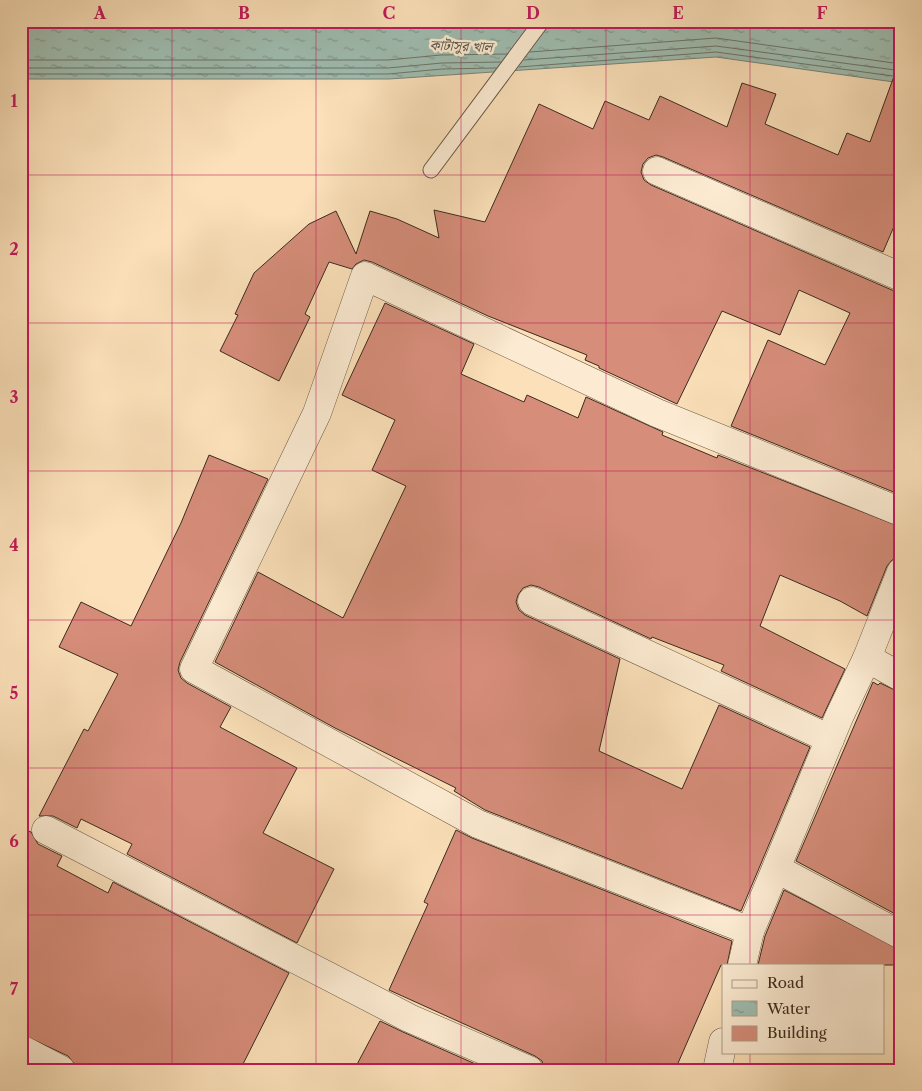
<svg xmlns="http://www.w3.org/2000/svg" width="922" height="1091" font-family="'Libre Caslon Text','Noto Serif Bengali',serif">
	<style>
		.water { fill: url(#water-ripples); stroke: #778377 }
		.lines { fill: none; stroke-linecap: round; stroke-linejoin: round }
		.shore { stroke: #6c7468; stroke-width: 1 }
		.building { fill: #d68d7a; stroke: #3a2b1f }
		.lane-casing { stroke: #6a5846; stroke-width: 17 }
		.street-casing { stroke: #6a5846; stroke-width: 29 }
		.lane { stroke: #fcebd2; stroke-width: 15 }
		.street { stroke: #fcebd2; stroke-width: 28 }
		.grid { fill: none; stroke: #c2185b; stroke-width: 1; stroke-opacity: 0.55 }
		.labels { text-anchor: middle; stroke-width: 5; stroke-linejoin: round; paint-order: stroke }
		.water-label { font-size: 14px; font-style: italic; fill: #535044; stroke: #fcebd2 }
		.neatline { fill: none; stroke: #c2185b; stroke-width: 2 }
		.grid-label { font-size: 16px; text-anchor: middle; font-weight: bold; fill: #c2185b }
	</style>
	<defs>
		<pattern id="water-ripples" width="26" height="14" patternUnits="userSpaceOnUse" patternTransform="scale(1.25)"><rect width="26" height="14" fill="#9fbdb1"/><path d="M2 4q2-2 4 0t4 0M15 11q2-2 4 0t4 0" fill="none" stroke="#839a8f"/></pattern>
	</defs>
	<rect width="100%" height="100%" fill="#fbe0b9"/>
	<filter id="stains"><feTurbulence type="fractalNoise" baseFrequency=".004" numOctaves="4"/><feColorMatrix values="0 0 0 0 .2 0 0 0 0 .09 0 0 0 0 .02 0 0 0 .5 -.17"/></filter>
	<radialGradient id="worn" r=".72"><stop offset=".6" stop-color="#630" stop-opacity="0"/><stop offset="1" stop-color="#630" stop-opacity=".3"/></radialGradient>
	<path class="water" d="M21,21H901V83L716,57L389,79H21Z"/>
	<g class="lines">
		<g class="shore">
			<path d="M530,52L716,38L901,64"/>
			<path d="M21,60H388L441,55L507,54"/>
			<path d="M524,60L716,46L895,70"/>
			<path d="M519,67L716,52L893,76"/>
			<path d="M21,68H388L442,63L501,62"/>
			<path d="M21,74H388L442,69L496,68"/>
		</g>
	</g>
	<g class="building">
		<path d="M897,68L901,69V210L883,252L663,157L656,155L648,158L643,164L641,172L644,180L651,185L901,294V495L731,426L768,340L825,365L850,313L799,290L780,335L722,311L677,404L599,368V366L585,360L587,355L488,316L372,262L364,260L356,264L352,269L329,262L305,314L310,317L279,381L220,351L238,315L235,314L254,273L309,224L336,211L356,254L370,211L397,219L439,238L434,210L485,222L539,104L593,129L605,101L649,120L660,96L727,127L742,83L776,94L765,124L838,155L847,133L870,142Z"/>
		<path d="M385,303L474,344L461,374L524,402L527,395L578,418L586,397L663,432L662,435L717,458L718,455L901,527V557L892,560L887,566L867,616L840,601L780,575L760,626L845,669L822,718L721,671L724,665L652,637L651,639L539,587L531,585L523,588L518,595L516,602L519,610L525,615L620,659L599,751L682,789L719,705L810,747L741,911L485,810L454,791L456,788L335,728L215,662L258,572L343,618L406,486L372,470L395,420L342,395Z"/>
		<path d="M209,455L268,479L180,662L178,670L181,678L187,683L231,707L220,727L297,768L263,833L334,869L297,943L127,854L132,844L81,819L77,828L53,816H39L84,729L88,731L118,674L59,647L81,602L131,626L181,523Z"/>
		<path d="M873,682L878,685L880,683L901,693V917L796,861Z"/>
		<path d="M21,828L31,832L38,844L62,856L57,866L108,893L113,882L289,973L240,1070H87L75,1065L68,1056L21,1034Z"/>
		<path d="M456,830L472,838L732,941L727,965H721L675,1070H544L542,1061L535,1056L389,990L428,904L424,902Z"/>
		<path d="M784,890L901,950V965H758L765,936Z"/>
		<path d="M380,1021L403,1032L489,1070H354Z"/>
	</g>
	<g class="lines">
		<defs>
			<path id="lane" d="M431,170L542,21"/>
			<g id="street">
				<path d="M657,171L901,277"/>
				<path d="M532,601L830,739"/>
				<path d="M867,658L901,677"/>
				<path d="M46,830L409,1018L529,1070"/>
				<path d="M777,869L901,935"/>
				<path d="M750,931L478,824L194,669L317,413L365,276L657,413L901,512"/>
				<path d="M742,965L750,931L839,717L867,658L901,572"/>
				<path d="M21,1049L61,1070"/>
				<path d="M717,1070L723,1042"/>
			</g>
		</defs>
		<use href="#lane" class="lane-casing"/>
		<use href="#street" class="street-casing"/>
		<use href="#lane" class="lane"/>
		<use href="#street" class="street"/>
	</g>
	<path class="grid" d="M172,21V1070M316,21V1070M461,21V1070M606,21V1070M750,21V965M21,175H901M21,323H901M21,471H901M21,620H901M21,768H901M21,915H901M750,1052V1070"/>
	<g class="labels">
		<g class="water-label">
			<text transform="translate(461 46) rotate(2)" y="5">কাটাসুর খাল</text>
		</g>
	</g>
	<rect width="922" height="1091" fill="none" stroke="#fbe0b9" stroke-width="55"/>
	<rect x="722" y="964" width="162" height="90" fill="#fcebd2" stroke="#ae9e8a"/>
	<rect x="732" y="980" width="25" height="8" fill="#fcebd2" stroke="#ae9e8a"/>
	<text x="767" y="988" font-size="15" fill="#3a2b1f">Road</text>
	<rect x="732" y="1001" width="25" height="15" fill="url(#water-ripples)" stroke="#ae9e8a"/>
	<text x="767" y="1014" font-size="15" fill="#3a2b1f">Water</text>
	<rect x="732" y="1026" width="25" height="15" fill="#d68d7a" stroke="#ae9e8a"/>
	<text x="767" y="1038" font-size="15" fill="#3a2b1f">Building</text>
	<rect x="28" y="28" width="866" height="1036" class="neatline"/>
	<g class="grid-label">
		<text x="100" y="19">A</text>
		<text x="244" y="19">B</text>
		<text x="389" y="19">C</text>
		<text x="533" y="19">D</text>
		<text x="678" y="19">E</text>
		<text x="822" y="19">F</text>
		<text x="14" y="107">1</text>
		<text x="14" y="255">2</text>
		<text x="14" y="403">3</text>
		<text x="14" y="551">4</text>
		<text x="14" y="699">5</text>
		<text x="14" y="847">6</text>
		<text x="14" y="995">7</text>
	</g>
	<rect width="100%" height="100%" filter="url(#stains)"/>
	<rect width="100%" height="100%" fill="url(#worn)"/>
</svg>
